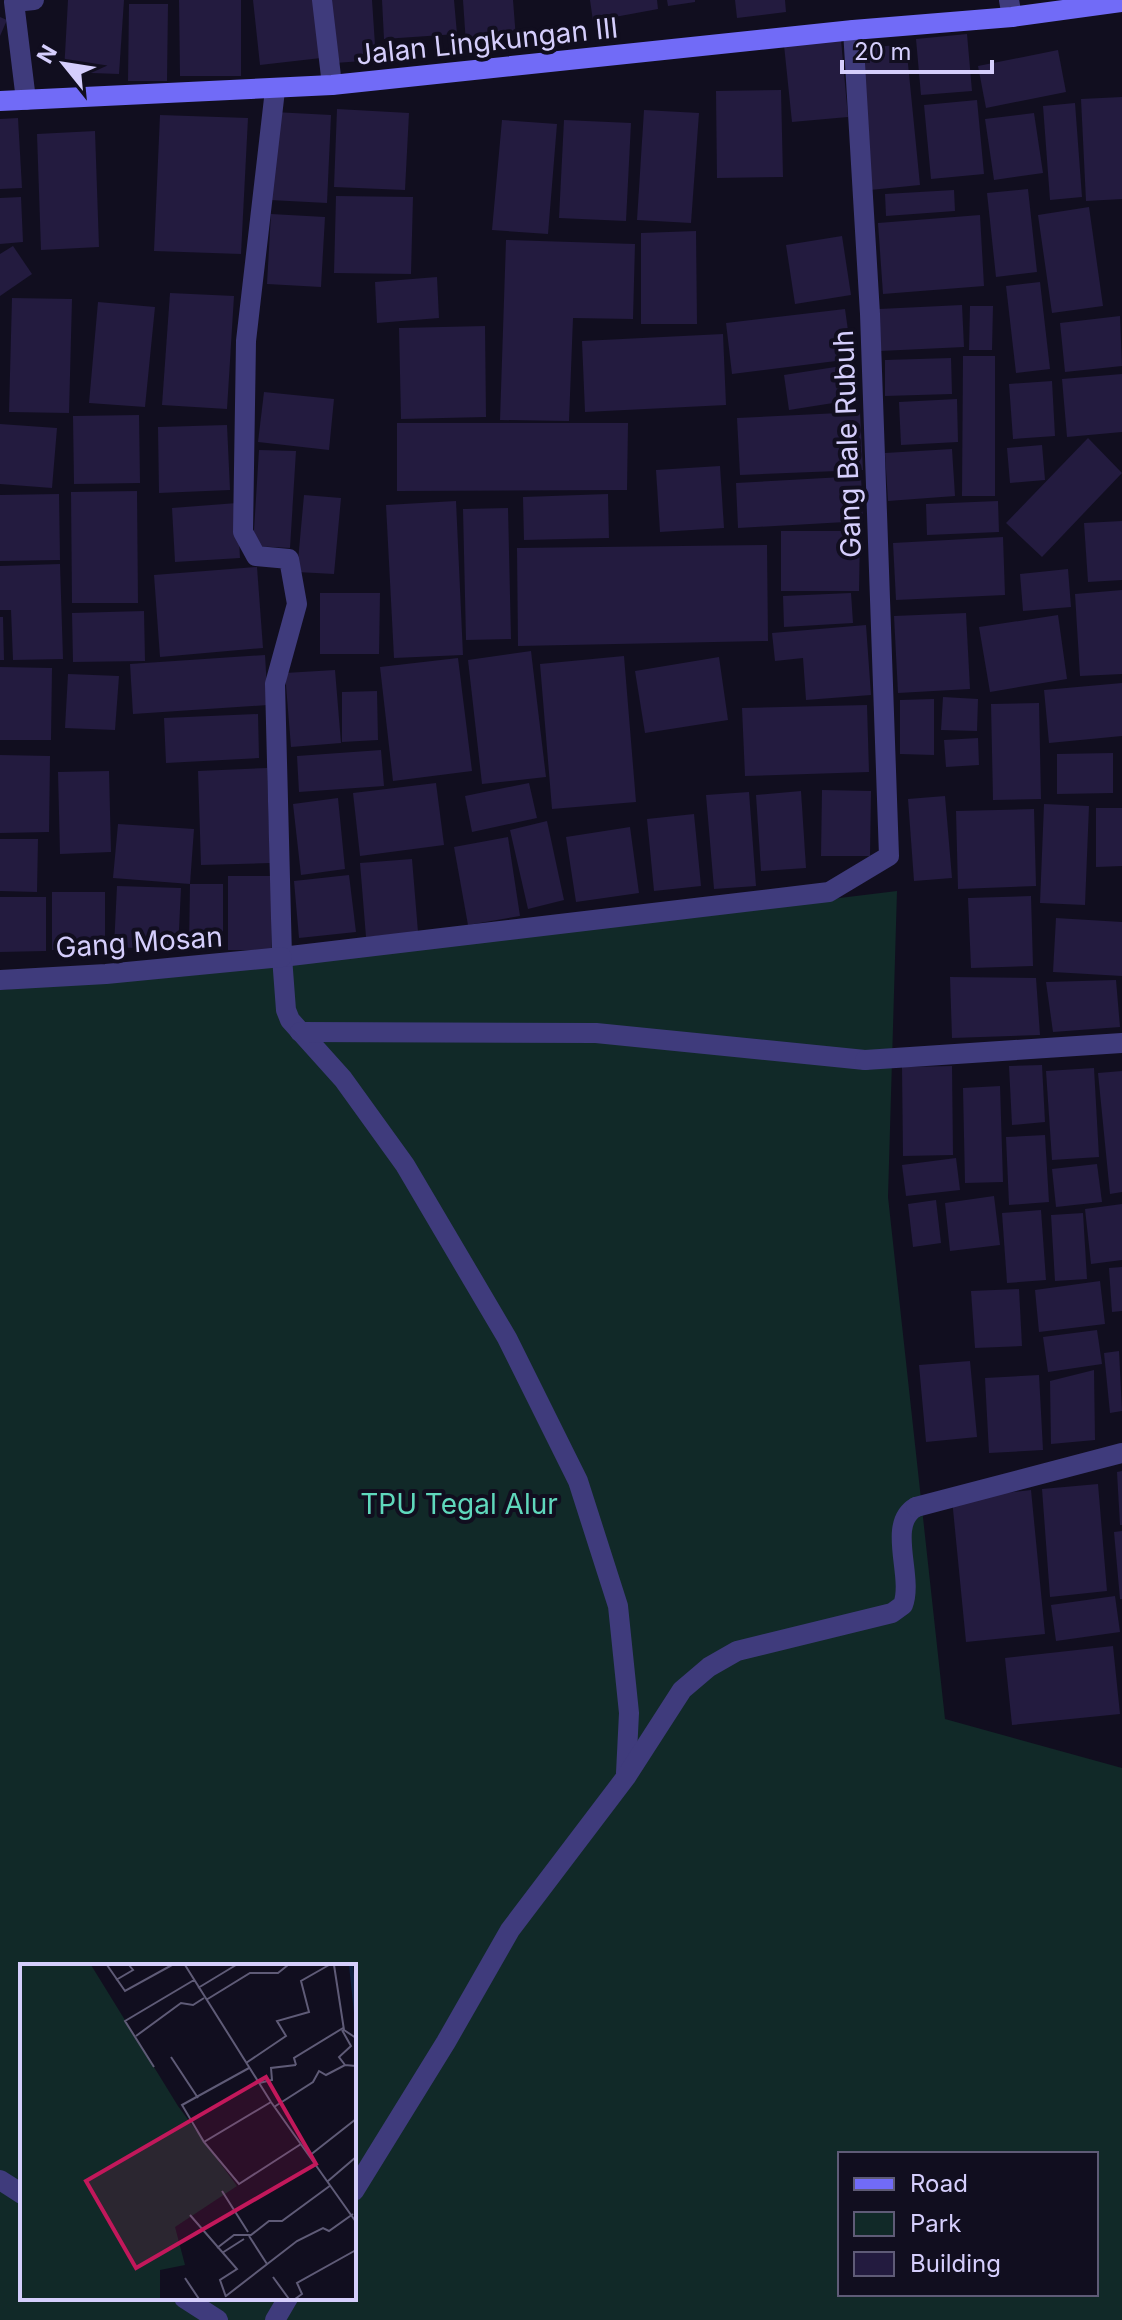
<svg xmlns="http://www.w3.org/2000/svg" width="1122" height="2320" font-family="Inter,sans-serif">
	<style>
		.green { fill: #112928; fill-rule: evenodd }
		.building { fill: #231b3f }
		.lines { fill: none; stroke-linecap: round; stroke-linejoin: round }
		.lane { stroke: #3f3b7c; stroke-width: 20 }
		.street { stroke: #3f3b7c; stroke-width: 20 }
		.secondary { stroke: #716bf7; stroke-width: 20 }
		.labels { text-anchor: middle; stroke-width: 8; stroke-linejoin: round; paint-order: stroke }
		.street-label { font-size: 28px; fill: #d5cefc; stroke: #110e1f }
		.park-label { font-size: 28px; fill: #5fd8bc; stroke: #110e1f }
		.inset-river { fill: none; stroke: #0f2142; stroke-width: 4 }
		.inset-road { fill: none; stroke: #5f5b77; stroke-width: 2 }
		.view { fill: #c2185b; fill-opacity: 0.15; stroke: #c2185b; stroke-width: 4 }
		.inset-edge { fill: none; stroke: #d5cefc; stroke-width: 4 }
	</style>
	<rect width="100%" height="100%" fill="#110e1f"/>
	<path class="green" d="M897,891L888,1197L945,1719L1122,1768V2320H0V990L313,962ZM22,1966H354V2298H22ZM840,2154H1096V2294H840Z"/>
	<g class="building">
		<path d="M68,0H124L119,74L64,72Z"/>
		<path d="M179,0H241V76H180Z"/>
		<path d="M253,0H315L321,58L260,65Z"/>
		<path d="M330,0H372L376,60L335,63Z"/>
		<path d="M382,0H454L457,34L384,39Z"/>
		<path d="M463,0H513L516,39L466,44Z"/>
		<path d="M590,0H657L658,9L593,21Z"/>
		<path d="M667,0H695V2L668,6Z"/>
		<path d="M735,0H785L786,12L737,18Z"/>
		<path d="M129,4H168L167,81H128Z"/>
		<path d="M0,17L7,20L0,36Z"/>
		<path d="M967,34L972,91L921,95L916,39Z"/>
		<path d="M841,40L848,117L792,122L784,45Z"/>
		<path d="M906,44L920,185L870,190L857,49Z"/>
		<path d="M1058,50L1066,92L986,108L978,66Z"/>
		<path d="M781,90L783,177L717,178L716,91Z"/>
		<path d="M1122,97V199L1086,201L1081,99Z"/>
		<path d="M977,100L984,174L931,179L924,105Z"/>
		<path d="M1075,103L1082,197L1050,200L1043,106Z"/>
		<path d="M337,109L409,113L405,190L334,187Z"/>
		<path d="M644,110L699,113L691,223L637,220Z"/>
		<path d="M274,112L331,115L327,203L270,200Z"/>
		<path d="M1034,113L1043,173L994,180L985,119Z"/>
		<path d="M160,115L248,118L241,254L154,251Z"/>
		<path d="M18,118L22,188L0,189V119Z"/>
		<path d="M502,120L557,124L548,234L492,230Z"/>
		<path d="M564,120L631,123L626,221L559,218Z"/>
		<path d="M95,131L99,247L41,250L37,134Z"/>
		<path d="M1028,189L1037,272L996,277L987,193Z"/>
		<path d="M954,190L955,211L886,216L885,194Z"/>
		<path d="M336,196L413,197L411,274L334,273Z"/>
		<path d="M21,197L23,242L0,244V198Z"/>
		<path d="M1089,207L1103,306L1052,313L1038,215Z"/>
		<path d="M271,214L325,217L321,287L267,284Z"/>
		<path d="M980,215L984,286L883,294L878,223Z"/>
		<path d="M696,231L697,324H641V233Z"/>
		<path d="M842,236L851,295L795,304L786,245Z"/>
		<path d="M506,240L635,244L633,319L573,318L569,421L500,420Z"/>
		<path d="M13,246L32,274L0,296V254Z"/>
		<path d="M437,277L439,318L377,323L375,282Z"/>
		<path d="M1040,282L1050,369L1016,373L1006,286Z"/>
		<path d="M170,293L234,296L227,409L162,405Z"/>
		<path d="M12,298L72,299L69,413L9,412Z"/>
		<path d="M98,302L155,307L145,407L89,403Z"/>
		<path d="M962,305L964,347L880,351L879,309Z"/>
		<path d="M970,306H993L992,350H969Z"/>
		<path d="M845,309L852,359L732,374L726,323Z"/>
		<path d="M1120,316L1122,366L1065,372L1060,323Z"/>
		<path d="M485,326L486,417L401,419L399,328Z"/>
		<path d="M723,334L726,405L585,412L582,341Z"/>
		<path d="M963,356H995V496H962Z"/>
		<path d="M951,358L952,394L885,396V360Z"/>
		<path d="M848,365L852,400L789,410L784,375Z"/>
		<path d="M1122,374V432L1067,437L1062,379Z"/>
		<path d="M1052,381L1055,436L1013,439L1009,384Z"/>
		<path d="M264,392L334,399L329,450L258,442Z"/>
		<path d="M957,399L958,442L901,445L899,402Z"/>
		<path d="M860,412L863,470L740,475L737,418Z"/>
		<path d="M139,415L140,483L74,484L73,416Z"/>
		<path d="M397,423H628L627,490L397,491Z"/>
		<path d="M0,424L57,428L52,488L0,484Z"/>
		<path d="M227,425L230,490L159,493L158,427Z"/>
		<path d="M1088,438L1122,473L1042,557L1006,523Z"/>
		<path d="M1042,445L1045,480L1010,483L1007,448Z"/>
		<path d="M952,449L955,496L888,501L885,453Z"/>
		<path d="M259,450L296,451L290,548L253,546Z"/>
		<path d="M720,466L724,528L660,532L656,470Z"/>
		<path d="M861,476L863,521L738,528L736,483Z"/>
		<path d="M137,491L138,603H72L71,492Z"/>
		<path d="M59,494L60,560L0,561V495Z"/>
		<path d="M608,494L609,538L524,540L523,497Z"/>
		<path d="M304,495L341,498L334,574L297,572Z"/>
		<path d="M456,501L463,655L394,658L386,505Z"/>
		<path d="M998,501L999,532L927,535L926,504Z"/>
		<path d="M237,503L240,558L175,562L172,508Z"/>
		<path d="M508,508L511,639L466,640L463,509Z"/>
		<path d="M1122,521V580L1088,582L1084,523Z"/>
		<path d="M781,531H860L859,591H781Z"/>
		<path d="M1003,537L1005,595L896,600L893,543Z"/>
		<path d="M767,545L768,641L518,646L517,548Z"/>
		<path d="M60,564L63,659L13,660L11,610H0V566Z"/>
		<path d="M257,567L263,648L160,657L154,575Z"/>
		<path d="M1068,569L1071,607L1023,611L1020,574Z"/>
		<path d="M1122,590V674L1080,676L1075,594Z"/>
		<path d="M320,593H380L379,654H320Z"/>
		<path d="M851,593L853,623L784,627L783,596Z"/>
		<path d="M144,611L145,661L73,662L72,613Z"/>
		<path d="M966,613L970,689L898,693L894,616Z"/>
		<path d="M1058,615L1067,679L990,692L979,627Z"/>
		<path d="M0,617H3L4,660H0Z"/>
		<path d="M866,625L871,695L806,700L803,658L775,661L772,633Z"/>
		<path d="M531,651L546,777L482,784L468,660Z"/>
		<path d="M265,655L268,705L133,714L130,664Z"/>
		<path d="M624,656L636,802L552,809L540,664Z"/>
		<path d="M719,657L728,720L645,733L635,671Z"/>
		<path d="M458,658L472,771L393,781L380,667Z"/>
		<path d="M0,667L52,668L51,740H0Z"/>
		<path d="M335,670L341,743L291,747L285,673Z"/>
		<path d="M68,674L119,676L115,730L65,728Z"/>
		<path d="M1122,683V736L1049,743L1044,690Z"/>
		<path d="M377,691L378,740L342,742V692Z"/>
		<path d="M943,697L978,699L977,731L941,730Z"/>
		<path d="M934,699V755L900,754V700Z"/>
		<path d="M1039,703L1041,799L993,800L991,704Z"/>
		<path d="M867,705L869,772L745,776L742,708Z"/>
		<path d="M258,714L259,758L166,763L164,718Z"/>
		<path d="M978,738L979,765L946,767L944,740Z"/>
		<path d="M381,750L384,786L299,792L297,756Z"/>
		<path d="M1113,753V793L1057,794V754Z"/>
		<path d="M0,755L50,756L49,832L0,833Z"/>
		<path d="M267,768L270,863L201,865L198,771Z"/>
		<path d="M109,771L111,852L60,854L58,772Z"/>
		<path d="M436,783L444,845L360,856L353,793Z"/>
		<path d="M529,783L537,818L472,832L465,796Z"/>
		<path d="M822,790L871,791L870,856H821Z"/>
		<path d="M801,791L806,868L761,871L756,795Z"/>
		<path d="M749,792L756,886L714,889L706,795Z"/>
		<path d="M945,796L952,878L914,881L908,799Z"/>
		<path d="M338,798L345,869L301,875L293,804Z"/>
		<path d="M1044,804L1089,806L1085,905L1040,903Z"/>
		<path d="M1096,808H1122V866L1096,867Z"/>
		<path d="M1034,809L1036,886L958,889L956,811Z"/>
		<path d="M694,814L701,886L654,891L647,819Z"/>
		<path d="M547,821L564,900L528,909L510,830Z"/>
		<path d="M118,824L194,829L190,884L113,878Z"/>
		<path d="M630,827L639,893L576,902L566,837Z"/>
		<path d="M508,837L520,916L468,925L454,847Z"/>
		<path d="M0,839H38L37,892L0,891Z"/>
		<path d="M412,859L418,932L366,937L360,863Z"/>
		<path d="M349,875L356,932L299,938L294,881Z"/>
		<rect x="228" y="876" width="43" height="74"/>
		<path d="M190,884H223V944L189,945Z"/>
		<path d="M117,886L181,888L178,950L114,947Z"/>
		<rect x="52" y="892" width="53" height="58"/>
		<path d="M1031,896L1033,966L971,968L968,898Z"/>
		<path d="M0,897H46V951L0,952Z"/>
		<path d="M1056,918L1122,922V976L1053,972Z"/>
		<path d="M950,977L1036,978L1040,1035L952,1038Z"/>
		<path d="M1116,980L1120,1027L1053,1032L1046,982Z"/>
		<path d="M1042,1065L1045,1122L1012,1125L1009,1066Z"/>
		<path d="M952,1066L953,1155L903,1156L902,1067Z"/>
		<path d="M1094,1068L1099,1157L1052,1160L1046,1071Z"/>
		<path d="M1122,1071V1192L1110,1194L1098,1073Z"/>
		<path d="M1000,1086L1003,1182L965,1183L963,1088Z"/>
		<path d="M1045,1135L1049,1202L1009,1205L1006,1137Z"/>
		<path d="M956,1158L960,1190L906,1196L902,1165Z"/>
		<path d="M1097,1164L1102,1202L1056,1207L1052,1169Z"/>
		<path d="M994,1196L1000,1245L950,1251L945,1203Z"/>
		<path d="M936,1200L941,1243L913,1247L908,1204Z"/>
		<path d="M1122,1204V1260L1091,1264L1085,1209Z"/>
		<path d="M1041,1210L1046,1280L1007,1283L1002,1213Z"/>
		<path d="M1083,1213L1087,1279L1055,1281L1051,1215Z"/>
		<path d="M1122,1267V1311L1112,1312L1109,1268Z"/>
		<path d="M1100,1281L1105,1324L1039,1332L1035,1290Z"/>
		<path d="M1019,1289L1022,1346L975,1348L971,1291Z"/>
		<path d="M1097,1330L1102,1364L1048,1372L1043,1337Z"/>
		<path d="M1119,1351L1122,1411L1110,1413L1104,1353Z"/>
		<path d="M970,1361L977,1437L926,1442L919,1365Z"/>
		<path d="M1094,1370L1095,1440L1051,1444L1050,1381Z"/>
		<path d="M1039,1375L1043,1450L989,1453L985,1378Z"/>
		<path d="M1122,1471V1525H1120L1117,1472Z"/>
		<path d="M1098,1484L1107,1591L1050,1597L1042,1489Z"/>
		<path d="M1031,1490L1045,1634L966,1642L952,1499Z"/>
		<path d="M1122,1531V1599H1120L1114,1532Z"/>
		<path d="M1115,1596L1120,1632L1056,1641L1051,1605Z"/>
		<path d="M1113,1646L1120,1714L1012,1725L1005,1658Z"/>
	</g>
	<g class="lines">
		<g class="lane">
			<path d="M282,957L286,1010L290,1020L343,1079L405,1165L507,1338L578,1481L618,1606L629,1713L626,1773"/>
			<path d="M300,1032L596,1033L865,1060"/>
			<path d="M0,2180L22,2194"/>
			<path d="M354,2191L446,2042L510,1930L626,1777L682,1690L709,1667L737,1651L892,1613L903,1605C914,1576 886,1524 916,1507"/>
			<path d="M184,2298L218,2320"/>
			<path d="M275,2320L288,2298"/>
		</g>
		<g class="street">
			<path d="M322,0L332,85"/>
			<path d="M1009,0L1012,17"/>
			<path d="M275,90L246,341L243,532L256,556L289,559L297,604L275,684L282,957L829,892L889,856L870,314L853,30"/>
			<path d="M26,100L14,2L34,0"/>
			<path d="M0,980L106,974L282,957"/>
			<path d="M865,1060L1122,1043"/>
			<path d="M916,1507L1122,1453"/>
		</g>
		<path class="secondary" d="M0,101L332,85L853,30L1012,17L1122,2"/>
	</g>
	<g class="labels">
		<g class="street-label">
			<text transform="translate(487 41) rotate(-6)" y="10">Jalan Lingkungan III</text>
			<text transform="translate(847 444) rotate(-92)" y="10">Gang Bale Rubuh</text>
			<text transform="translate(139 942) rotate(-4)" y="10">Gang Mosan</text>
		</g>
		<g class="park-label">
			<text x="459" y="1514">TPU Tegal Alur</text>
		</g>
	</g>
	<g transform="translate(20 1964)">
		<rect width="336" height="336" fill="#110e1f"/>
		<path d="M0,1H71L158,142L217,222L155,263L165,301L140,306V335H0Z" fill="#112928"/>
		<path class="inset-river" d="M331,1L336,49"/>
		<path class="inset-road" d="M87,1L105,27L152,1M165,1L251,138L336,258M314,1L324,66L336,74M96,16L113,6L109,1M178,24L216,1M186,36L230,9H258L268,1M322,66L331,82L319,93L325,101M116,72L161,39L173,41L184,34M151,93L178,134M226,99L266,72L257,57L289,48L281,17L309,1M276,101L274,94L323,64M134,103L105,57L174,16M239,119L252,116L251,104L276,101M251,138L184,178L219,220L281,180M254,143L293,118L299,107L306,111L325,101L336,102M184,178L162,141L229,104M289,192L336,155M308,217L336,193M202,227L228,268M170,251L217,305L200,316L206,333M229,272L247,300M197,284L214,271H231L249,257H262L311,221M202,289L224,275M253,313L269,335M165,314L179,335M206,332L277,277L303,264L309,267L333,250M275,335L282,330L277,319L336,286"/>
		<path class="view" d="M246,113L296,200L116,304L66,217Z"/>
		<rect width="336" height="336" class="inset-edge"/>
	</g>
	<rect x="838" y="2152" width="260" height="144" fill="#110e1f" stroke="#5f5b77" stroke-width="2"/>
	<rect x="854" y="2178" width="40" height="12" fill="#716bf7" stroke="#5f5b77" stroke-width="2"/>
	<text x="910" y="2192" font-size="24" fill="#d5cefc">Road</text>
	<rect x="854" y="2212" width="40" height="24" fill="#112928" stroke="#5f5b77" stroke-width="2"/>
	<text x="910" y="2232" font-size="24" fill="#d5cefc">Park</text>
	<rect x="854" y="2252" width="40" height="24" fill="#231b3f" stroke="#5f5b77" stroke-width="2"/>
	<text x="910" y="2272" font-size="24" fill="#d5cefc">Building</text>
	<g transform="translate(64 64) rotate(300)" stroke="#110e1f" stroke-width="6" paint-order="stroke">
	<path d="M0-6L14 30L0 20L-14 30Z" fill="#d5cefc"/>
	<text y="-12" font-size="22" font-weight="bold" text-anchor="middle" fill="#d5cefc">N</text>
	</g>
	<path d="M842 60v12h150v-12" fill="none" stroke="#d5cefc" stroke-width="4"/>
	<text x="854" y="60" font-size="24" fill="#d5cefc" stroke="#110e1f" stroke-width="6" paint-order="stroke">20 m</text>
</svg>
